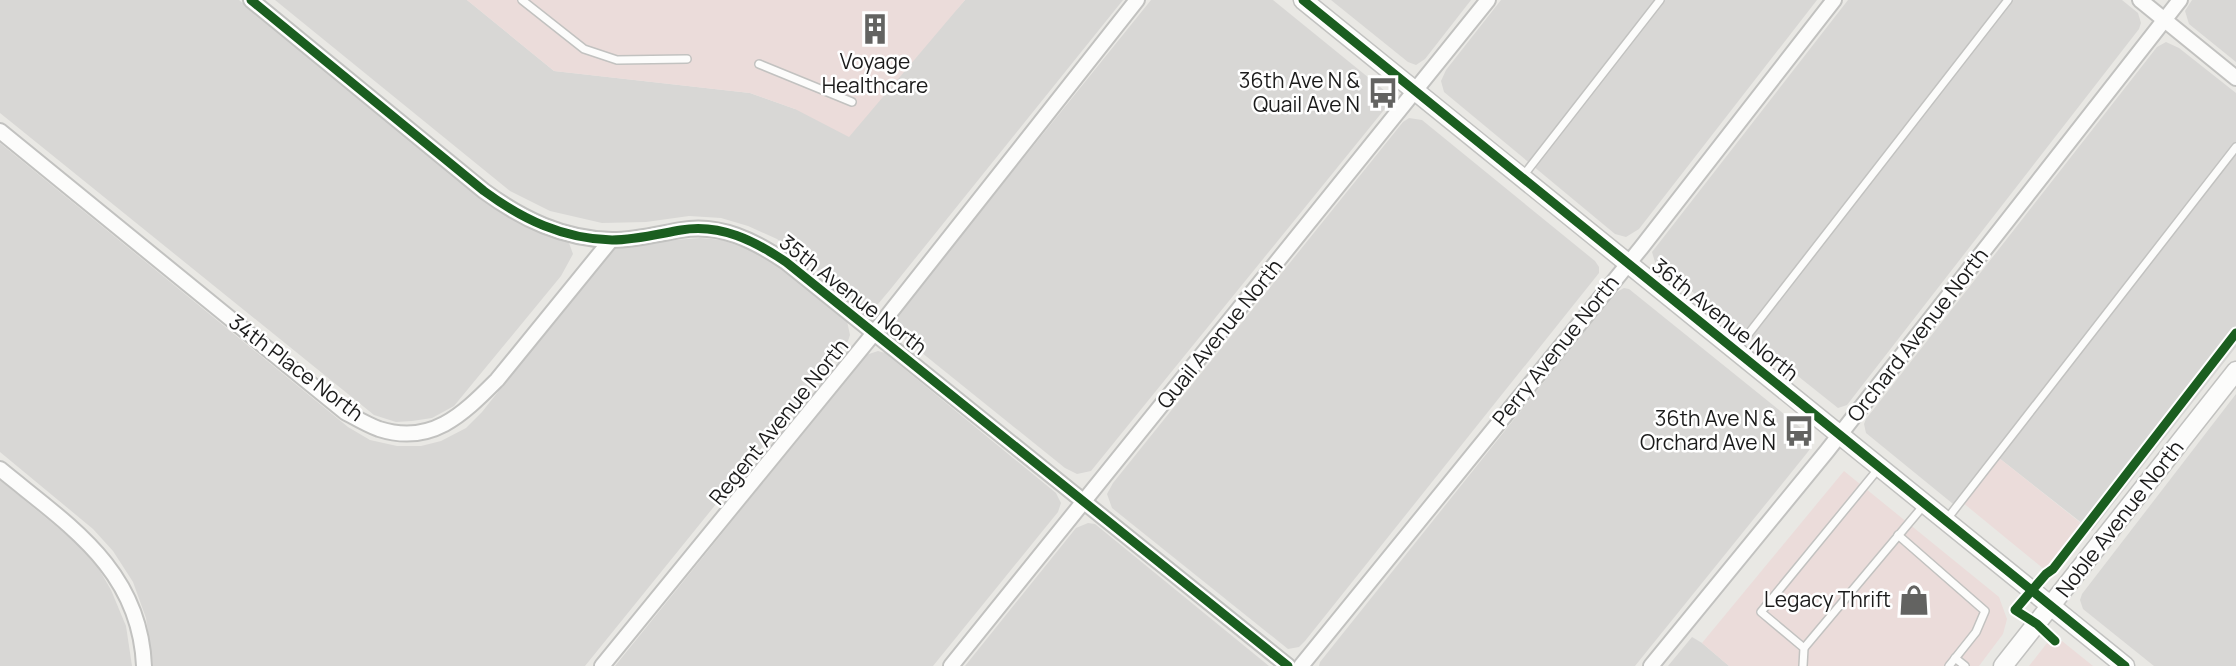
<svg xmlns="http://www.w3.org/2000/svg" width="2236" height="666" font-family="Manrope,sans-serif">
	<style>
		.residential { fill: #d8d7d5 }
		.commercial { fill: #ebdcda }
		.lines { fill: none; stroke-linecap: round; stroke-linejoin: round }
		.service-casing { stroke: #c2c2c0; stroke-width: 10 }
		.minor-casing { stroke: #c2c2c0; stroke-width: 18 }
		.tertiary-casing { stroke: #c2c2c0; stroke-width: 21 }
		.service { stroke: #fcfcfb; stroke-width: 7 }
		.minor { stroke: #fcfcfb; stroke-width: 14 }
		.tertiary { stroke: #fcfcfb; stroke-width: 18 }
		.cycleway-casing { stroke: #fff; stroke-width: 13 }
		.cycleway { stroke: #1b5e20; stroke-width: 9 }
		.labels { text-anchor: middle; stroke-width: 5; stroke-linejoin: round; paint-order: stroke }
		.poi-label { font-size: 21px; fill: #1b1b1b; stroke: #fff; text-anchor: end }
		.street-label { font-size: 21px; fill: #1b1b1b; stroke: #fff }
	</style>
	<rect width="100%" height="100%" fill="#e9e8e4"/>
	<g class="residential">
		<path d="M0,0H239L489,203L564,239L569,243L573,254L561,276L454,406L432,418L412,421L396,422L374,415L0,113Z"/>
		<path d="M275,0H467L554,71L750,93L795,109L958,8L965,0H1123L889,291L878,304L867,307L861,305L777,239L748,226L721,218L689,216L646,222L602,223L550,211L510,191Z"/>
		<path d="M1151,0H1273L1385,91L1389,99L1388,105L1091,471L1077,474L1065,468L901,336L896,327V321L898,314Z"/>
		<path d="M1331,0H1471L1425,59L1416,65L1408,62Z"/>
		<path d="M1501,0H1817L1639,229L1626,237L1615,234L1444,92L1441,81L1446,70Z"/>
		<path d="M1848,0H2122L2138,13L2141,23L2139,29L1847,405L1838,408L1655,262L1652,252Z"/>
		<path d="M2192,0H2236V62L2189,24L2185,11Z"/>
		<path d="M2166,42L2179,48L2236,93V347L2092,531L1999,458L1958,508L1866,433L1864,424L1866,419L2157,47Z"/>
		<path d="M1409,118L1422,120L1595,261L1599,267V273L1305,641L1299,647L1288,649L1112,508L1107,494L1113,483L1403,122Z"/>
		<path d="M0,143L348,427L370,440L397,446H421L441,441L466,428L482,412L615,245L700,238L722,240L753,251L775,264L847,321L850,335L848,341L585,666H153L146,618L133,582L113,551L93,529L0,452Z"/>
		<path d="M1624,288L1629,289L1810,435L1812,446L1807,453L1635,666H1319L1320,662L1615,293Z"/>
		<path d="M878,351L885,353L1056,493L1061,503L1058,512L933,666H615L866,355Z"/>
		<path d="M2236,394V666H2154L2083,609L2080,600L2082,594Z"/>
		<path d="M0,480L80,546L96,564L111,590L126,626L132,666H0Z"/>
		<path d="M1088,523L1095,524L1269,666H965L1076,528Z"/>
		<path d="M1692,637L1702,643L1729,666H1668Z"/>
	</g>
	<g class="commercial">
		<path d="M467,0H965L849,137L795,109L750,93L554,71Z"/>
		<path d="M1999,458L2082,524L2047,569L2045,570L1962,502Z"/>
		<path d="M1844,471L1999,597L2007,619L2003,634L1979,666H1729L1702,643Z"/>
		<path d="M2055,641H2062L2093,666H2029L2047,643Z"/>
	</g>
	<g class="lines">
		<defs>
			<g id="service">
				<path d="M522,0L584,49L617,60L687,59"/>
				<path d="M759,64L852,102"/>
				<path d="M1523,176L1660,0"/>
				<path d="M1736,350L2008,0"/>
				<path d="M1947,519L2236,147"/>
				<path d="M1898,535L1985,611L1976,632L1949,666"/>
				<path d="M1804,648L1924,505"/>
				<path d="M1955,658L1965,666"/>
				<path d="M1803,666L1804,648L1761,612L1879,468"/>
			</g>
			<g id="minor">
				<path d="M251,0L484,191C522,219 563,239 612,240C635,240 658,234 681,230C720,223 755,241 786,262L1288,666"/>
				<path d="M2140,0L2236,78"/>
				<path d="M0,131L345,412C356,418 368,425 379,429C432,446 463,414 497,380L611,240"/>
				<path d="M0,469C68,525 140,569 144,666"/>
				<path d="M602,666L874,333L1137,0"/>
				<path d="M951,666L1488,0"/>
				<path d="M1301,666L1641,248L1834,0"/>
				<path d="M1651,666L1827,451L2180,0"/>
			</g>
			<g id="tertiary">
				<path d="M1303,0L2125,666"/>
				<path d="M2003,666L2236,371"/>
			</g>
		</defs>
		<use href="#service" class="service-casing"/>
		<use href="#minor" class="minor-casing"/>
		<use href="#tertiary" class="tertiary-casing"/>
		<use href="#service" class="service"/>
		<use href="#minor" class="minor"/>
		<use href="#tertiary" class="tertiary"/>
		<defs>
			<g id="cycleway">
				<path d="M251,0L484,191C522,219 563,239 612,240C635,240 658,234 681,230C720,223 755,241 786,262L1288,666"/>
				<path d="M1303,0L2125,666"/>
				<path d="M2055,641L2037,624L2015,610L2046,574L2053,569L2236,333"/>
			</g>
		</defs>
		<use href="#cycleway" class="cycleway-casing"/>
		<use href="#cycleway" class="cycleway"/>
	</g>
	<defs>
		<symbol id="building-bare" viewBox="-9 -9 18 18"><path d="M-4-6H4V6H1V3H-1V6H-4ZM-2.5-4.3h1.7v1.8h-1.7ZM.8-4.3h1.7v1.8H.8ZM-2.5-1h1.7V.8h-1.7ZM.8-1h1.7V.8H.8Z" fill="#636361" stroke="#fff" stroke-width="2.5" paint-order="stroke"/></symbol>
		<symbol id="bus-bare" viewBox="-9 -9 18 18"><path d="M-5-6H5V4H4V6H2V4H-2V6H-4V4H-5ZM-3.5-4V0h7V-4ZM-3.5 1.2v1.5H-2V1.2ZM2 1.2v1.5H3.5V1.2Z" fill="#636361" stroke="#fff" stroke-width="2.5" paint-order="stroke"/></symbol>
		<symbol id="shop-bare" viewBox="-9 -9 18 18"><path d="M-5-2.5h2.3a2.7 3.5 0 0 1 5.4 0H5L5.5 6h-11ZM-1.5-2.5h3a1.5 2.3 0 0 0-3 0Z" fill="#636361" stroke="#fff" stroke-width="2.5" paint-order="stroke"/></symbol>
	</defs>
	<g fill-rule="evenodd">
		<use href="#building-bare" x="853" y="7" width="44" height="44"/>
		<use href="#bus-bare" x="1361" y="71" width="44" height="44"/>
		<use href="#bus-bare" x="1777" y="409" width="44" height="44"/>
		<use href="#shop-bare" x="1892" y="578" width="44" height="44"/>
	</g>
	<g class="labels">
		<g class="poi-label">
			<text x="875" y="69" text-anchor="middle">Voyage<tspan x="875" dy="24">Healthcare</tspan></text>
			<text x="1360" y="88">36th Ave N &amp;<tspan x="1360" dy="24">Quail Ave N</tspan></text>
			<text x="1776" y="426">36th Ave N &amp;<tspan x="1776" dy="24">Orchard Ave N</tspan></text>
			<text x="1891" y="607">Legacy Thrift</text>
		</g>
		<g class="street-label">
			<text transform="translate(853 295) rotate(38)" y="7">35th Avenue North</text>
			<text transform="translate(1725 320) rotate(39)" y="7">36th Avenue North</text>
			<text transform="translate(1220 334) rotate(-51)" y="7">Quail Avenue North</text>
			<text transform="translate(1918 335) rotate(-52)" y="7">Orchard Avenue North</text>
			<text transform="translate(1556 351) rotate(-51)" y="7">Perry Avenue North</text>
			<text transform="translate(296 368) rotate(37)" y="7">34th Place North</text>
			<text transform="translate(779 422) rotate(-51)" y="7">Regent Avenue North</text>
			<text transform="translate(2120 519) rotate(-52)" y="7">Noble Avenue North</text>
		</g>
	</g>
</svg>
